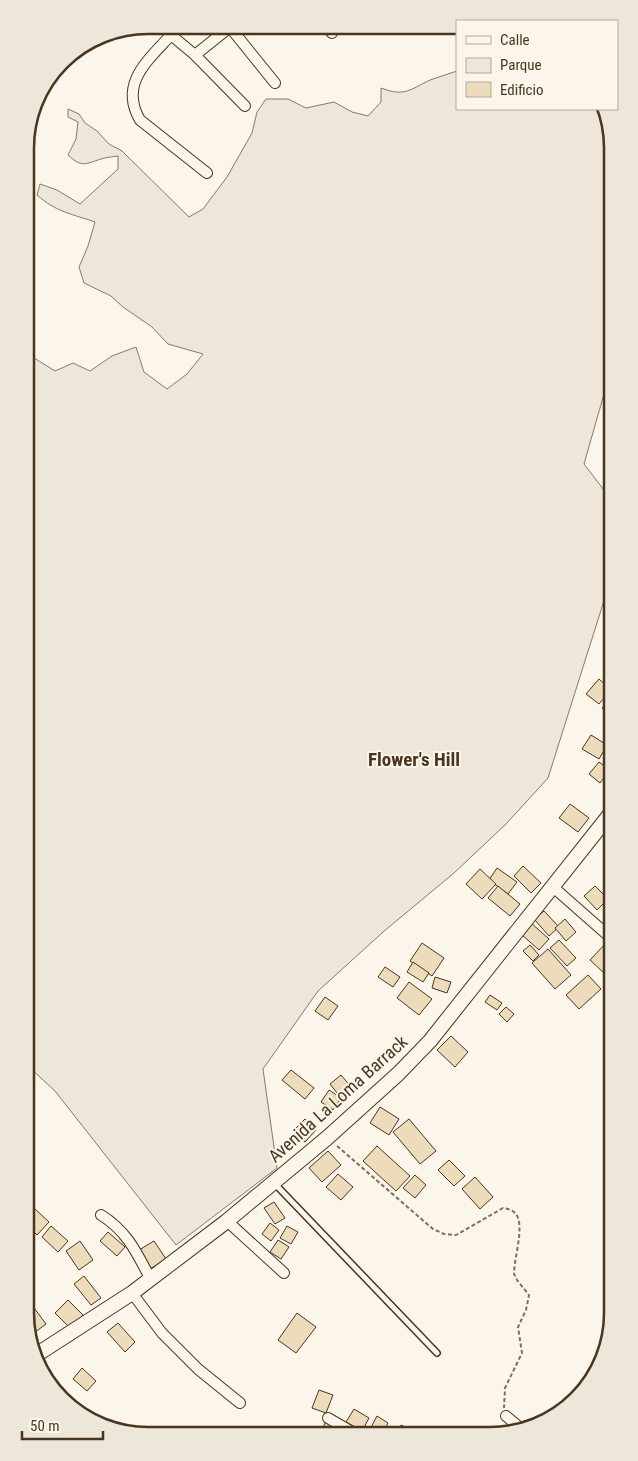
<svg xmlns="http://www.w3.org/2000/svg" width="638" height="1461" font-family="'Roboto Condensed',sans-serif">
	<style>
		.green { fill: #ede6d9; stroke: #887966 }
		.building { fill: #ecdcbc; stroke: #4a3520 }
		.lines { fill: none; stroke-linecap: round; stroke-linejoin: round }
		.lane-casing { stroke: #4a3520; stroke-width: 8 }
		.street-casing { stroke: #4a3520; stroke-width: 12 }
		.secondary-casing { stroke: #4a3520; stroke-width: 16 }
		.path { stroke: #7f6f5c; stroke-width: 2; stroke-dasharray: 4 2.5; stroke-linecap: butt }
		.lane { stroke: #fbf6e9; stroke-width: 5 }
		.street { stroke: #fbf6e9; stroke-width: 10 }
		.secondary { stroke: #fbf6e9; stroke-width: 14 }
		.labels { text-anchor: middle; stroke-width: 4; stroke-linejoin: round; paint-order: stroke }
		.street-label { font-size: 18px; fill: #4a3520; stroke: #fbf6e9 }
		.neighbourhood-label { font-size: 19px; font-weight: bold; fill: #4a3520; stroke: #fbf6e9 }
		.rim { fill: none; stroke: #4a3520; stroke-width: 2.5 }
	</style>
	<rect width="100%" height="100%" fill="#fbf6e9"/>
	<path class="green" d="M457,71V109H605L609,116L610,373L584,464L610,498V578L608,588L548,778L506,824L454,873L383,932L318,991L263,1069L277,1168L176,1245L55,1091L28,1066L26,353L55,371L73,363L90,371L112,356L136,347L144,372L167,389L187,374L203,354L168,344L152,327L123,307L111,296L84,283L79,267L88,246L95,222C72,214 56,212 37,195L40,184L57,190L80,204L118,169V156C112,157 107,157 101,159C85,164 82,168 68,155L76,139L78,122L68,117V109L79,114L85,123L97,131L109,144L122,151L189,217L203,209L227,177L252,133L257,112L266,99H288L306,108L334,102L352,112L368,116L381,102V88C405,97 409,90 430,80C439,77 448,74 457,71Z"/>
	<g class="building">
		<path d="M599,679L611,690L599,704L586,694Z"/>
		<path d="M611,698V715L602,708Z"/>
		<path d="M591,735L607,745L599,759L582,749Z"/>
		<path d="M599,762L610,770L600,783L589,774Z"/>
		<path d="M570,804L589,818L578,832L559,818Z"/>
		<path d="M611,832V846L604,840Z"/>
		<path d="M523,866L541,883L531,893L514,876Z"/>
		<path d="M497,868L517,882L508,894L489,880Z"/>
		<path d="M480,869L496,884L482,899L466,884Z"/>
		<path d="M498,886L520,904L510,916L488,898Z"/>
		<path d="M595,886L608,899L597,910L584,896Z"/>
		<path d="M544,911L559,927L549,936L534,919Z"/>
		<path d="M565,919L576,932L566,941L555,928Z"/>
		<path d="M531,923L549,939L539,950L521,934Z"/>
		<path d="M559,940L576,958L567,966L550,948Z"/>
		<path d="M607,942L612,946V967L605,974L590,960Z"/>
		<path d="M422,943L444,958L432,976L410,961Z"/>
		<path d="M530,945L539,955L533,961L523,951Z"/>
		<path d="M548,949L571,975L555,989L532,963Z"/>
		<path d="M413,962L429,973L423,982L407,972Z"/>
		<path d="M385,967L400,977L393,987L378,977Z"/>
		<path d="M588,975L601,989L579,1009L566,995Z"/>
		<path d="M435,977L451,982L447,993L432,988Z"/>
		<path d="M409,982L432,999L419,1015L397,998Z"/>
		<path d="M490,995L502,1003L497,1010L485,1002Z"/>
		<path d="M325,997L338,1006L328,1020L315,1011Z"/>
		<path d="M506,1007L514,1014L507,1022L499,1014Z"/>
		<path d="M451,1036L468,1052L455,1067L437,1050Z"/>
		<path d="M291,1070L314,1088L305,1099L282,1080Z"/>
		<path d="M341,1075L352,1088L341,1098L330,1084Z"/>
		<path d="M329,1090L341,1098L333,1110L321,1102Z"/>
		<path d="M380,1107L399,1119L389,1135L370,1123Z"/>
		<path d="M305,1119L316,1130L305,1142L293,1131Z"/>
		<path d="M409,1119L436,1151L420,1164L393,1132Z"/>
		<path d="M377,1146L410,1176L396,1191L363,1161Z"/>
		<path d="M328,1151L341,1165L322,1182L309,1168Z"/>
		<path d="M449,1160L465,1176L454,1186L438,1170Z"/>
		<path d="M338,1174L353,1187L341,1200L326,1187Z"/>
		<path d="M415,1175L426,1185L415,1198L403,1188Z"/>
		<path d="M475,1177L493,1197L480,1209L462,1189Z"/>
		<path d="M274,1202L285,1218L275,1224L264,1208Z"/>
		<path d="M34,1208L49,1222L37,1235L29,1227V1214Z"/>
		<path d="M270,1223L279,1230L271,1241L262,1234Z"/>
		<path d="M51,1226L68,1241L58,1252L42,1237Z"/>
		<path d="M287,1226L298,1232L291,1244L280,1238Z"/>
		<path d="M108,1232L125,1247L117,1256L100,1241Z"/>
		<path d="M278,1240L289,1247L281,1259L270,1252Z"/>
		<path d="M80,1241L93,1260L79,1270L66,1251Z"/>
		<path d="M154,1241L166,1259L150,1269L139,1250Z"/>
		<path d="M84,1276L101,1298L91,1305L74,1284Z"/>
		<path d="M68,1300L83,1315L70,1328L55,1313Z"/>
		<path d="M29,1301L46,1324L34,1333L29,1326Z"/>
		<path d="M297,1313L316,1327L296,1353L278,1340Z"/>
		<path d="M118,1323L135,1342L125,1352L107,1332Z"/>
		<path d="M82,1368L96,1381L87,1391L73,1379Z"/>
		<path d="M319,1390L333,1395L326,1413L312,1408Z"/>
		<path d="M354,1409L369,1418L362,1431L346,1422Z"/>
		<path d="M377,1416L388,1423L383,1433H368Z"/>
		<path d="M326,1422L338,1431L336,1433H319Z"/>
		<path d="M401,1425L415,1432H398Z"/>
	</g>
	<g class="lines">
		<defs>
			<path id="lane" d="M275,1184L437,1353"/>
			<g id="street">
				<path d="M159,25L195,55L245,106"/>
				<path d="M229,26L275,83"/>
				<path d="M326,26L332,33"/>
				<path d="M171,35C147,61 119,84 140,120L207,173"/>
				<path d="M195,55L230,27"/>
				<path d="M553,887L611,938"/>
				<path d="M101,1215C127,1231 137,1253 151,1280"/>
				<path d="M227,1221L284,1273"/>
				<path d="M132,1293L162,1333L198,1369L240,1403"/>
				<path d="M506,1416L524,1431"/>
				<path d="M328,1418L354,1433"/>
			</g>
			<path id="secondary" d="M36,1355L132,1293L227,1221L327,1138L398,1074L430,1041L611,813"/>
		</defs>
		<use href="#lane" class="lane-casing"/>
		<use href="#street" class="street-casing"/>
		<use href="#secondary" class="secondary-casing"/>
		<path class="path" d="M337,1146L433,1229L444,1234L456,1235L503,1208C509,1209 516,1211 518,1218C523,1232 514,1259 514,1274L517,1280L529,1295L526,1310L518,1327L522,1353L505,1388L504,1408"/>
		<use href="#lane" class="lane"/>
		<use href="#street" class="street"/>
		<use href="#secondary" class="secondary"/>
	</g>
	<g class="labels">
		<g class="street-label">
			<text transform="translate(338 1099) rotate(-42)" y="6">Avenida La Loma Barrack</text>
		</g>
		<g class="neighbourhood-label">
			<text x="414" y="766">Flower's Hill</text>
		</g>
	</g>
	<path d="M0 0H638V1461H0ZM148 34H490A114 114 0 0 1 604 148V1313A114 114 0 0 1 490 1427H148A114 114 0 0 1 34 1313V148A114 114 0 0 1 148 34Z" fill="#ede7d9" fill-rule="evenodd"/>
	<path class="rim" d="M148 34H490A114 114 0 0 1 604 148V1313A114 114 0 0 1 490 1427H148A114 114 0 0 1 34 1313V148A114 114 0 0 1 148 34Z"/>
	<rect x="456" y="20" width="162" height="90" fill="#fbf6e9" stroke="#b4a999"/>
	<rect x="466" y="36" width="25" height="8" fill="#fbf6e9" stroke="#b4a999"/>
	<text x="500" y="45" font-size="15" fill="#4a3520">Calle</text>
	<rect x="466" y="58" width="25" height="15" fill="#ede6d9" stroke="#b4a999"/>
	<text x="500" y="70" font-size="15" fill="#4a3520">Parque</text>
	<rect x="466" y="82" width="25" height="15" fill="#ecdcbc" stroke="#b4a999"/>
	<text x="500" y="95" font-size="15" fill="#4a3520">Edificio</text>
	<path d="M22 1431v8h81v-8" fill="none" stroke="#4a3520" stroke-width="2.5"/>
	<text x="30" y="1431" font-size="15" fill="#4a3520" stroke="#fbf6e9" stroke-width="4" paint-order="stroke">50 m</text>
</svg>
